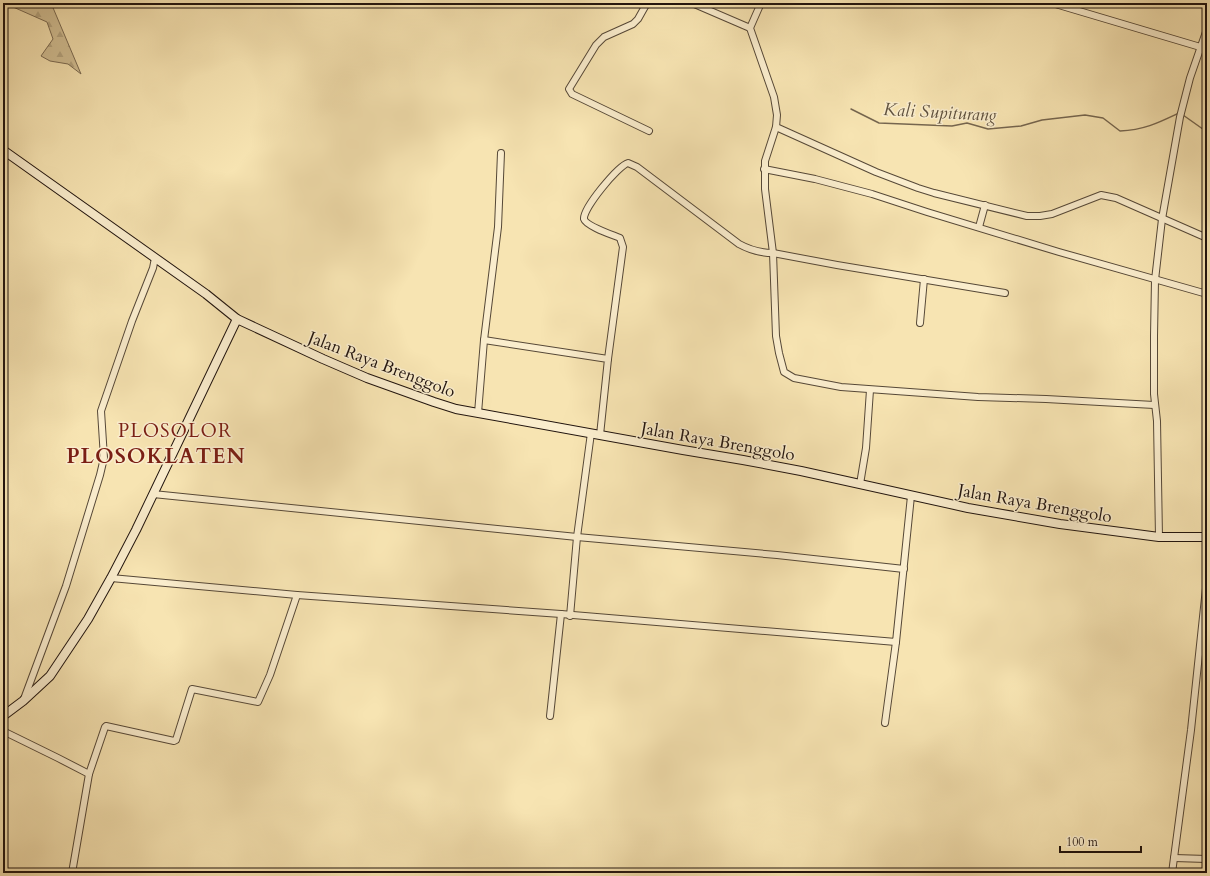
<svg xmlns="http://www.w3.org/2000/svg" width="1210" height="876" font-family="Cardo,serif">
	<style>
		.forest { fill: url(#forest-firs); stroke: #7a6a52 }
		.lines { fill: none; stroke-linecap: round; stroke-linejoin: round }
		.stream { stroke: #76664f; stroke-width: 1.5 }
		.street-casing { stroke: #564837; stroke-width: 8 }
		.secondary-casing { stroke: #21140e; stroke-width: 10 }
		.street { stroke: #faedcd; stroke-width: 6 }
		.secondary { stroke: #faedcd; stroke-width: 8 }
		.labels { text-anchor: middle; stroke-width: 3; stroke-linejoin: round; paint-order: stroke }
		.street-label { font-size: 17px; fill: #21140e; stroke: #faedcd }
		.water-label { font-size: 18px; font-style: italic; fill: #60523f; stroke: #faedcd }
		.quarter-label { font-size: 19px; letter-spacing: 1px; fill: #7a1f14; stroke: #faedcd }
		.district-label { font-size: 21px; font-weight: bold; letter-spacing: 1px; fill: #7a1f14; stroke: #faedcd }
	</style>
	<defs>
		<pattern id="forest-firs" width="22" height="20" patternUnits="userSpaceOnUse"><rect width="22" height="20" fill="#d3c196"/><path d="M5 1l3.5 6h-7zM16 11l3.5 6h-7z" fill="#b5a580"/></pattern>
	</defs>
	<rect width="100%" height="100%" fill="#f7e4b2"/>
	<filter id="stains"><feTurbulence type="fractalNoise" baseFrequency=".005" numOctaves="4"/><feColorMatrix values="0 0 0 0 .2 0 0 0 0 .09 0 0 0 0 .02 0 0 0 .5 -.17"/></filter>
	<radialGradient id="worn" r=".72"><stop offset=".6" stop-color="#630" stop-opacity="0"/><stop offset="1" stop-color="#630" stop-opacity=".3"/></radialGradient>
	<path class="forest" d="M4,3H51L81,74L68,64L50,61L41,56L53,39L47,22Z"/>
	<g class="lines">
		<g class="stream">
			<path d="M851,109L879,123L952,126L967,123L988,129L1021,126L1042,120L1085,115L1103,118L1120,131C1144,130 1158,123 1179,113"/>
			<path d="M1183,115L1207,132"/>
		</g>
		<defs>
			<g id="street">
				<path d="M647,3L638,19L633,24L604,37L596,45L569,89L572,94L649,131"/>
				<path d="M692,3L750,28"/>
				<path d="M761,3L750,28L774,97L777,115L776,127L765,161V189L773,253L776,336L779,353L784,372L794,378L841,387L978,397L1046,399L1154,405"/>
				<path d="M1052,3L1207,49"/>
				<path d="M776,127L876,172L918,188L934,193L1027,216H1040L1052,214L1101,195L1116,198L1207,238"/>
				<path d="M764,169L815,179L872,194L927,212L1059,252L1207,294"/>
				<path d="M979,227L985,205"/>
				<path d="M920,323L924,279"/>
				<path d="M484,340L608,359L600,435"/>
				<path d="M608,359L623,247L620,238C613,235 586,226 584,219C583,208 618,166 628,163L637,167L739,244C750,250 760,253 773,253L837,265L1005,293"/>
				<path d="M478,413L484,340L498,227L501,153"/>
				<path d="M860,484L866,448L870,390"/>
				<path d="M153,494L577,537L777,555L904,569"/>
				<path d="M1159,537L1157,421L1154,394V336L1155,280L1162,219L1180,117L1190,78L1207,29"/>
				<path d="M111,578L297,595L561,614L896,642L911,496"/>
				<path d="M570,616L577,537L591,433"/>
				<path d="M24,699L66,586L100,475L104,458L101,411L132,321L153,268L155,258"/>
				<path d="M550,716L561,614"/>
				<path d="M885,723L896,642"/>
				<path d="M3,731L58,758L89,774"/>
				<path d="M1174,858L1207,859"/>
				<path d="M72,873L89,774L105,727L106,726L174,741L176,740L192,689L258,702L270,675L297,595"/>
				<path d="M1172,873L1191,730L1207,579"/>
			</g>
			<g id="secondary">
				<path d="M3,150L206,294L237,319L323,359L367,378L434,402L456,409L683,450L743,460L801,471L968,508L1060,524L1159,537H1207"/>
				<path d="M3,716L23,701L50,676L88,619L111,578L136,530L237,319"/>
			</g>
		</defs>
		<use href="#street" class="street-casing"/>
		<use href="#secondary" class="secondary-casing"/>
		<use href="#street" class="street"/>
		<use href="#secondary" class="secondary"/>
	</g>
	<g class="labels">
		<g class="street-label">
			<text transform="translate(382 364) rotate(21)" y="6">Jalan Raya Brenggolo</text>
			<text transform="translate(718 441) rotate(10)" y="6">Jalan Raya Brenggolo</text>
			<text transform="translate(1035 503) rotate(10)" y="6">Jalan Raya Brenggolo</text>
		</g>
		<g class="water-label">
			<text transform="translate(940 112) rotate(3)" y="6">Kali Supiturang</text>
		</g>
		<g class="quarter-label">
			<text x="175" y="437">PLOSOLOR</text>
		</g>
		<g class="district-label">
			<text x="156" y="463">PLOSOKLATEN</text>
		</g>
	</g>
	<rect width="1210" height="876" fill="none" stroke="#f7e4b2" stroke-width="16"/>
	<rect x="4" y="4" width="1202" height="868" fill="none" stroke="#21140e" stroke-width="2"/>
	<rect x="8" y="8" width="1194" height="860" fill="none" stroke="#21140e"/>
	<path d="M1060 846v6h81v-6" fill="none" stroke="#21140e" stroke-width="2"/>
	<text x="1066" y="846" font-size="12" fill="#21140e" stroke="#faedcd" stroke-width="3" paint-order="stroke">100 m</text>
	<rect width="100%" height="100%" filter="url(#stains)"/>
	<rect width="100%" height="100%" fill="url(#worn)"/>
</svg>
